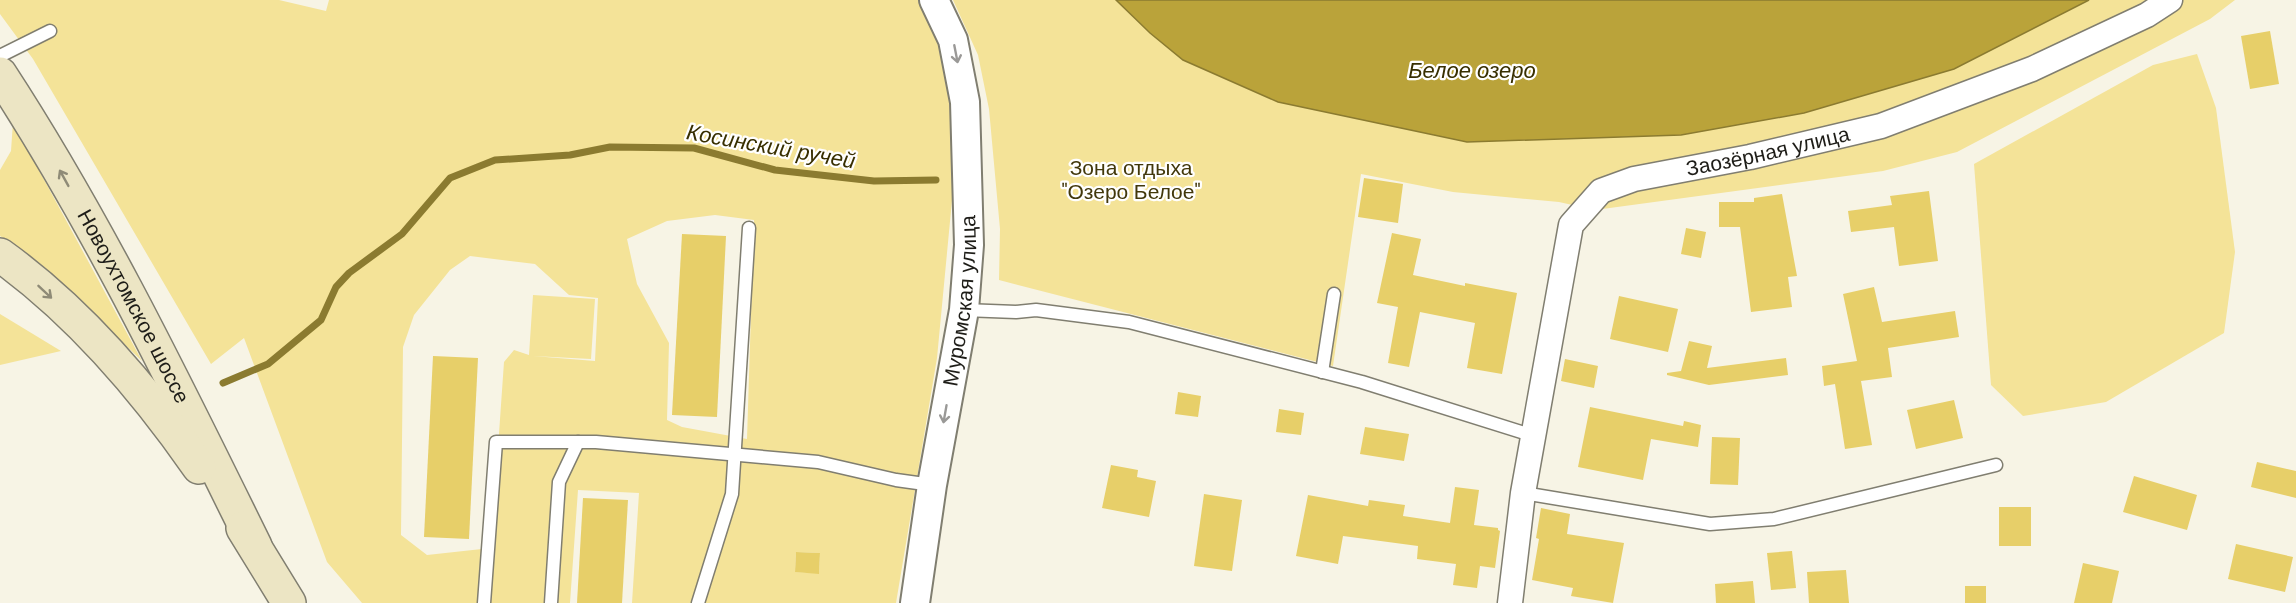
<svg xmlns="http://www.w3.org/2000/svg" width="2296" height="603" font-family="'DM Sans',sans-serif">
	<style>
		.green { fill: #f4e398; fill-rule: evenodd }
		.water { fill: #baa33a; stroke: #8b7b30; stroke-width: 1.5 }
		.lines { fill: none; stroke-linecap: round; stroke-linejoin: round }
		.stream { stroke: #8b7b30; stroke-width: 7 }
		.building { fill: #e7cf69 }
		.service-casing { stroke: #807e70; stroke-width: 15 }
		.minor-casing { stroke: #807e70; stroke-width: 27 }
		.tertiary-casing { stroke: #807e70; stroke-width: 32 }
		.secondary-casing { stroke: #807e70; stroke-width: 36 }
		.service { stroke: #fff; stroke-width: 12 }
		.minor { stroke: #fff; stroke-width: 24 }
		.tertiary { stroke: #fff; stroke-width: 28 }
		.secondary { stroke: #ece5c4; stroke-width: 33 }
		.oneway { stroke: #9a9997 }
		.oneway2 { stroke: #8f8b77 }
		.labels { text-anchor: middle; stroke-width: 4.5; stroke-linejoin: round; paint-order: stroke }
		.street-label { font-size: 21px; fill: #1e1d18; stroke: #fff }
		.park-label { font-size: 21px; fill: #42380b; stroke: #fff }
		.water-label { font-size: 22px; font-style: italic; fill: #382f01; stroke: #fff }
	</style>
	<rect width="100%" height="100%" fill="#f7f4e5"/>
	<g class="green">
		<path d="M0,0H279L326,11L329,0H921L930,7L950,75L957,148L937,358L896,603H632L639,493L578,490L570,603H362L327,562L244,338L211,364L33,59L0,14ZM715,215L754,220L747,439L682,427L667,420L669,343L637,284L627,239L667,221ZM470,256L535,264L569,295L598,298L595,361L533,356L591,359L595,299L533,295L529,355L514,350L504,362L491,548L427,555L401,535L403,347L414,315L450,270ZM796,552L820,553L819,573L795,572Z"/>
		<path d="M953,0H1116L1150,33L1183,59L1278,102L1467,142L1681,135L1804,113L1954,69L2089,0H2235L2210,19L1957,152L1883,171L1595,210L1559,202L1453,192L1361,174L1333,366L999,280L1000,229L989,109L978,55Z"/>
		<path d="M2197,54L2216,108L2235,252L2224,333L2106,402L2023,416L1991,385L1974,164L2153,65Z"/>
		<path d="M13,122L142,361L43,266L0,236V170L11,151Z"/>
		<path d="M0,314L61,351L0,365Z"/>
	</g>
	<path class="water" d="M1116,0H2089L1954,69L1804,113L1681,135L1467,142L1278,102L1183,60L1150,33Z"/>
	<g class="lines">
		<path class="stream" d="M223,383L268,364L321,320L336,287L349,273L402,234L450,178L495,160L570,155L610,147L694,148L775,170L874,181L936,180"/>
	</g>
	<g class="building">
		<path d="M2270,31L2279,84L2250,89L2241,36Z"/>
		<path d="M1364,178L1403,184L1398,223L1358,217Z"/>
		<path d="M1929,191L1938,261L1899,266L1894,227L1851,232L1848,211L1892,205L1890,196Z"/>
		<path d="M1782,194L1797,276L1788,277L1792,307L1751,312L1740,227H1719V202H1754V198Z"/>
		<path d="M1686,228L1706,232L1701,258L1681,254Z"/>
		<path d="M1392,233L1421,239L1413,275L1465,286V283L1517,293L1502,374L1467,368L1475,323L1420,312L1409,367L1388,363L1398,307L1377,303Z"/>
		<path d="M682,234L726,236L717,417L672,415Z"/>
		<path d="M1874,287L1882,322L1955,311L1959,337L1888,348L1892,377L1861,381L1872,445L1845,449L1835,384L1824,386L1822,366L1857,361L1843,294Z"/>
		<path d="M1619,296L1678,309L1668,352L1610,339Z"/>
		<path d="M1689,341L1712,346L1707,368L1786,358L1788,375L1709,385L1667,375V373L1681,371Z"/>
		<path d="M433,356L478,358L469,539L424,537Z"/>
		<path d="M1565,359L1598,366L1594,388L1561,381Z"/>
		<path d="M1178,392L1201,396L1198,417L1175,414Z"/>
		<path d="M1954,400L1963,438L1916,449L1907,410Z"/>
		<path d="M1590,407L1683,426L1684,421L1701,425L1698,447L1651,439L1643,480L1578,467Z"/>
		<path d="M1279,409L1304,413L1301,435L1276,432Z"/>
		<path d="M1365,427L1409,434L1404,461L1360,454Z"/>
		<path d="M1712,437L1740,438L1738,485L1710,484Z"/>
		<path d="M2257,462L2296,471V498L2251,487Z"/>
		<path d="M1111,465L1138,470L1137,477L1156,481L1149,517L1102,508Z"/>
		<path d="M2134,476L2197,495L2187,530L2123,512Z"/>
		<path d="M1455,487L1479,490L1474,525L1498,528V530L1500,531L1495,568L1480,566L1477,588L1453,585L1456,564L1417,559L1418,546L1343,536L1338,564L1296,556L1308,495L1368,506L1369,500L1405,505L1403,516L1450,523Z"/>
		<path d="M1204,494L1242,500L1232,571L1194,566Z"/>
		<path d="M583,498L628,500L622,603H577Z"/>
		<rect x="1999" y="507" width="32" height="39"/>
		<path d="M1541,508L1570,514L1567,534L1624,543L1613,603L1571,596L1573,588L1532,580L1539,539L1536,538Z"/>
		<path d="M2236,544L2293,557L2285,592L2228,579Z"/>
		<path d="M1792,551L1796,588L1771,590L1767,553Z"/>
		<path d="M796,552L820,553L819,574L795,572Z"/>
		<path d="M2083,563L2119,571L2112,603H2074Z"/>
		<path d="M1846,570L1849,603H1809L1807,572Z"/>
		<path d="M1753,581L1755,603H1716L1715,584Z"/>
		<rect x="1965" y="586" width="21" height="17"/>
	</g>
	<g class="lines">
		<defs>
			<g id="service">
				<path d="M0,56L50,31"/>
				<path d="M964,310L1016,312L1036,310L1129,322L1362,382L1534,436"/>
				<path d="M1322,372L1334,294"/>
				<path d="M1523,493L1710,524L1774,519L1996,465"/>
				<path d="M484,603L496,442H596L818,462L896,480L932,485"/>
				<path d="M551,603L559,482L578,442"/>
				<path d="M698,603L732,494L749,228"/>
			</g>
			<g id="minor">
				<path id="s1" d="M1510,603L1523,493L1571,225L1601,191L1634,179L1750,157L1881,126L2032,69L2147,15L2170,0"/>
			</g>
			<g id="tertiary">
				<path id="s2" d="M915,603L932,485L964,310L969,245L965,102L953,40L934,0"/>
			</g>
			<g id="secondary">
				<path id="s3" d="M0,74C98,224 176,386 255,546"/>
				<path d="M0,255C78,311 144,388 199,467"/>
				<path d="M243,528L289,603"/>
			</g>
		</defs>
		<use href="#service" class="service-casing"/>
		<use href="#minor" class="minor-casing"/>
		<use href="#tertiary" class="tertiary-casing"/>
		<use href="#secondary" class="secondary-casing"/>
		<use href="#service" class="service"/>
		<use href="#minor" class="minor"/>
		<use href="#tertiary" class="tertiary"/>
		<use href="#secondary" class="secondary"/>
	</g>
	<defs><path id="oneway-shaft" d="M-6 0H5M1.5-3L5.5 0L1.5 3" fill="none" stroke-width="1.6" stroke-linecap="round" stroke-linejoin="round" transform="scale(1.5)"/></defs>
	<g class="oneway">
		<use href="#oneway-shaft" transform="translate(956 54) rotate(79)"/>
		<use href="#oneway-shaft" transform="translate(945 414) rotate(100)"/>
	</g>
	<g class="oneway2">
		<use href="#oneway-shaft" transform="translate(64 178) rotate(-119)"/>
		<use href="#oneway-shaft" transform="translate(45 292) rotate(43)"/>
	</g>
	<g class="labels">
		<g class="street-label">
			<text dy="7" stroke="none"><textPath href="#s1" startOffset="600">Заозёрная улица</textPath></text>
			<text dy="7" stroke="none"><textPath href="#s2" startOffset="306">Муромская улица</textPath></text>
			<text dy="7" stroke="none"><textPath href="#s3" startOffset="268">Новоухтомское шоссе</textPath></text>
		</g>
		<g class="park-label">
			<text x="1131" y="175">Зона отдыха<tspan x="1131" dy="24">"Озеро Белое"</tspan></text>
		</g>
		<g class="water-label">
			<text x="1472" y="78">Белое озеро</text>
			<text transform="translate(771 146) rotate(10)" y="8">Косинский ручей</text>
		</g>
	</g>
</svg>
